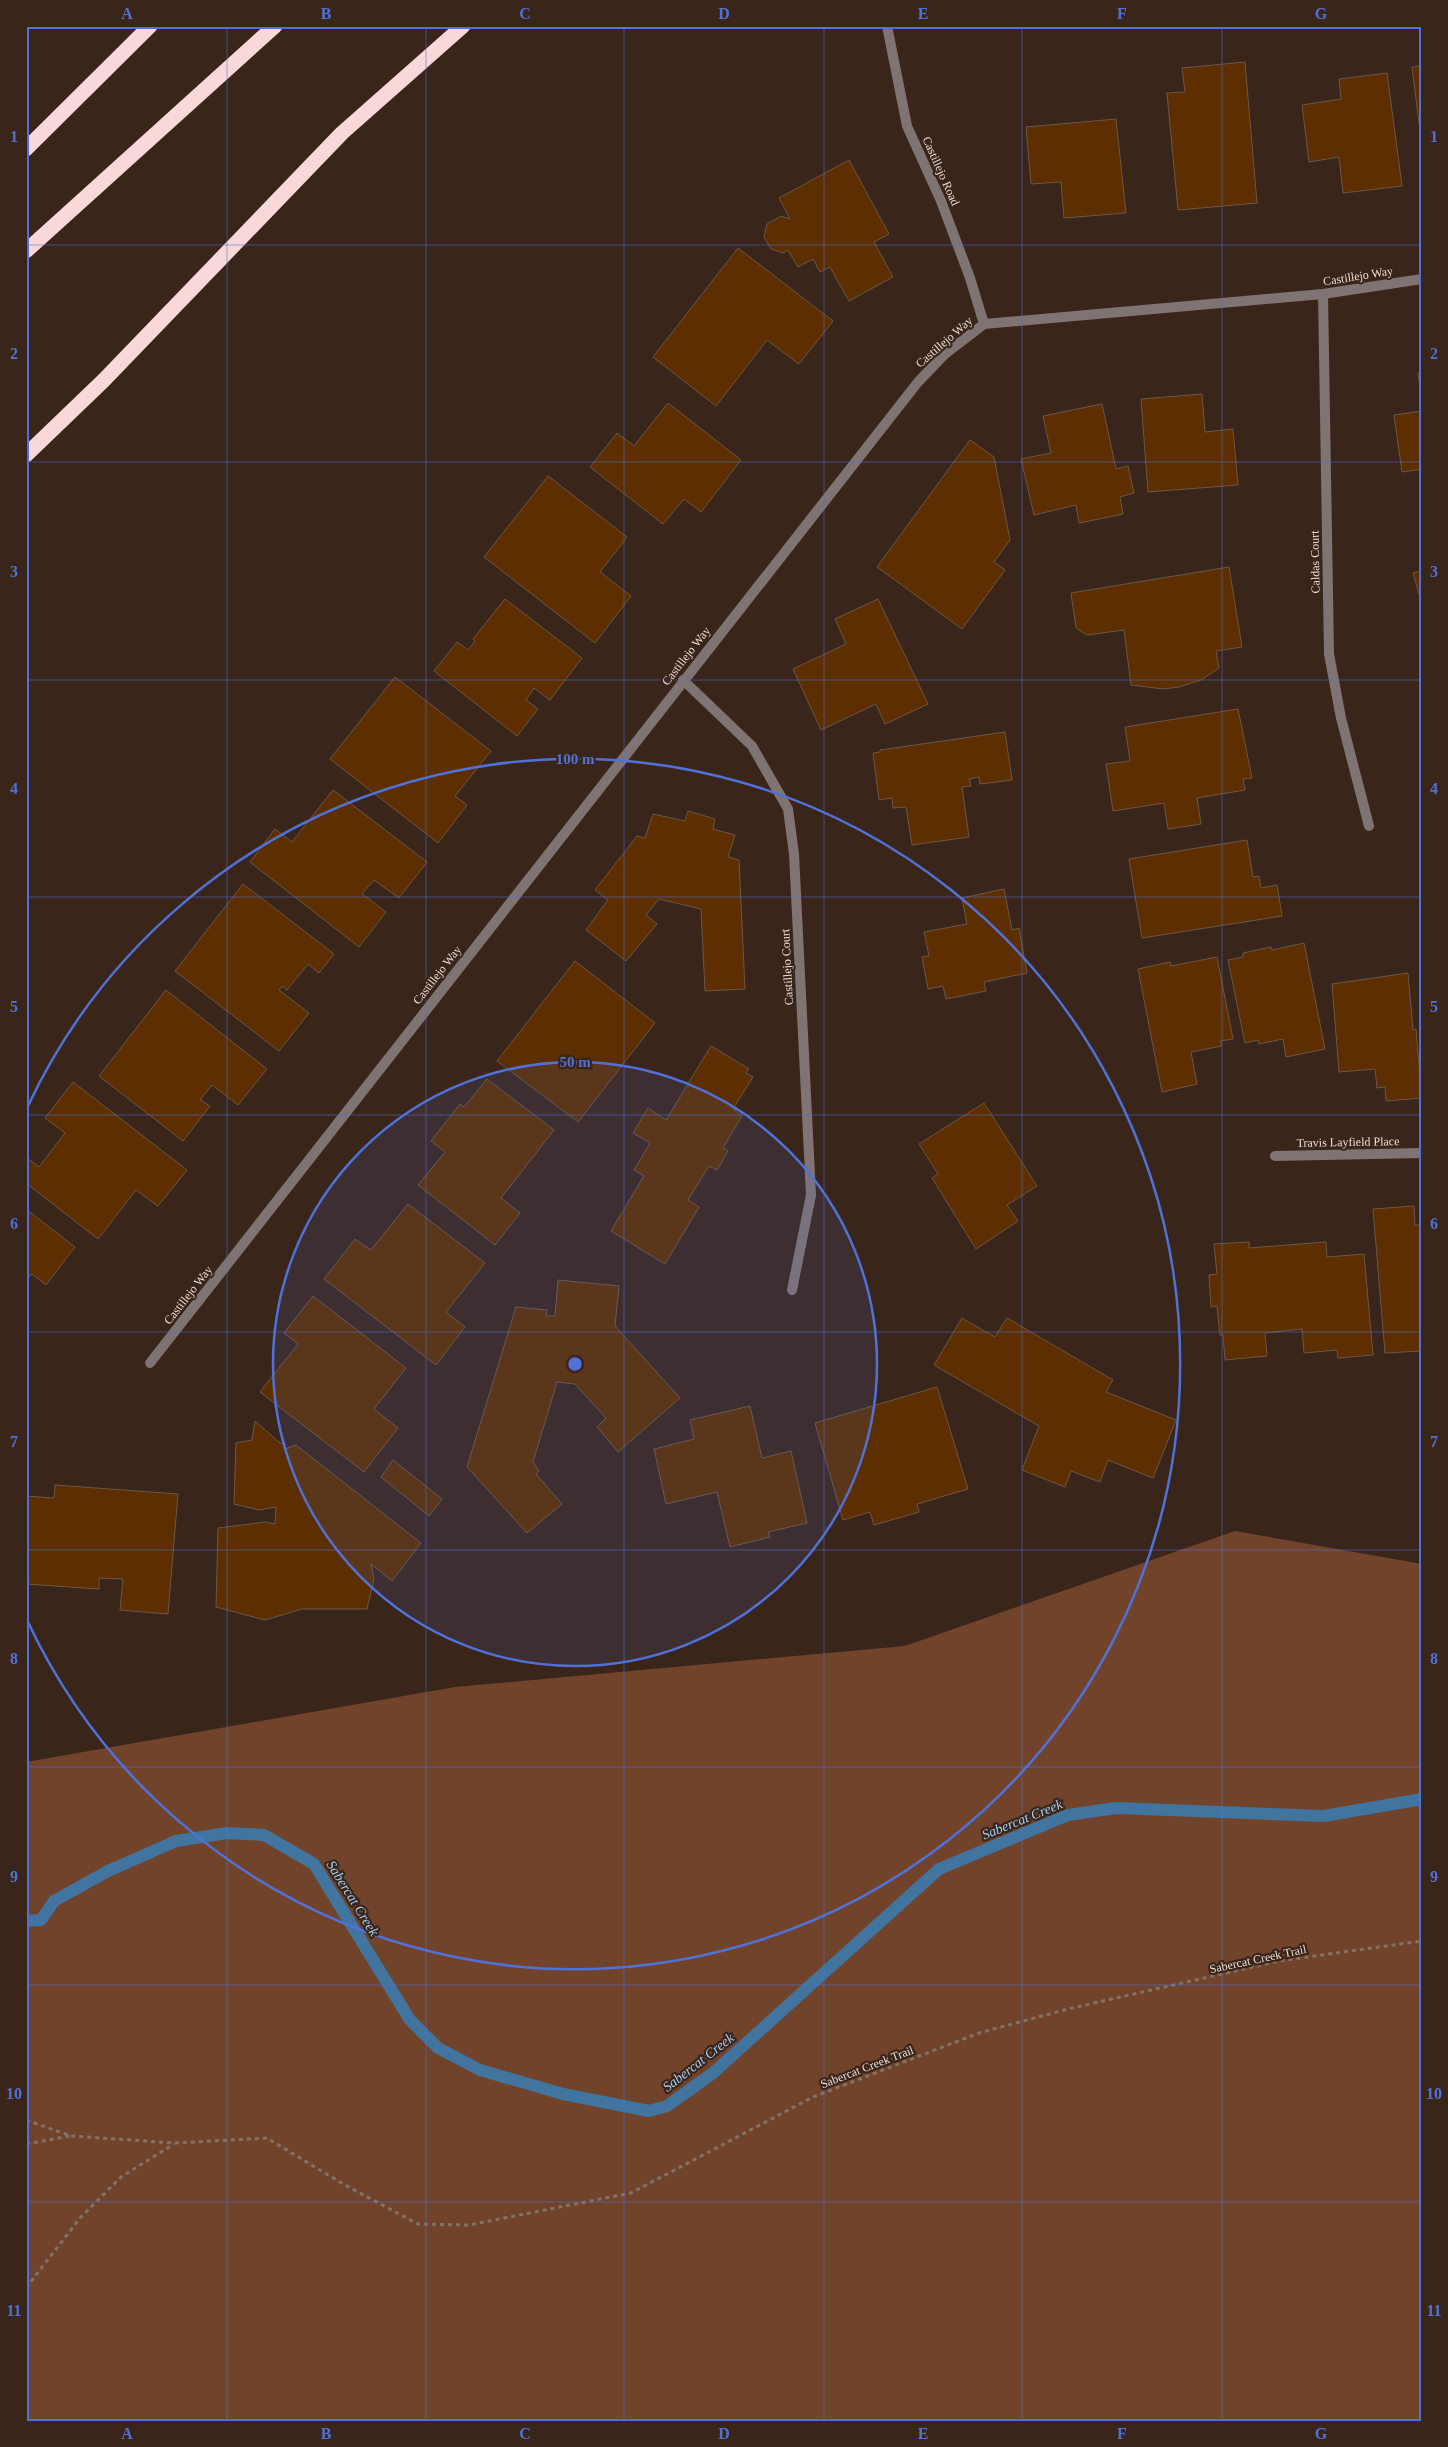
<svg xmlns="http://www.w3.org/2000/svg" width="1448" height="2447" font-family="'Times New Roman',serif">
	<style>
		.grass { fill: #72432b }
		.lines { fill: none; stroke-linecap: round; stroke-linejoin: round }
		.stream { stroke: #41759f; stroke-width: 12 }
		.building { fill: #5c2e00; stroke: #6d5748 }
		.path { stroke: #847269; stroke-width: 3; stroke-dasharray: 4 4; stroke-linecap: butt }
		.street { stroke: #807373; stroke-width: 10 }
		.highway { stroke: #f9d8d9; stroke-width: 15 }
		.grid { fill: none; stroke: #5072d8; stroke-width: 1; stroke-opacity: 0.55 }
		.ring { fill: none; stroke: #5072d8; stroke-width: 2.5 }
		.labels { text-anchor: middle; stroke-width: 4.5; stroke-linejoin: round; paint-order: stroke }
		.street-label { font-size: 12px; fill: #ebddd6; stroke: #3a251b }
		.water-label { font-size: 14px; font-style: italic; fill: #a3cef3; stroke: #3a251b }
		.centre { fill: #5072d8; stroke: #3a251b; stroke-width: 2.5 }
		.ring-label { font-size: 15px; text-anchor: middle; font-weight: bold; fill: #5072d8; stroke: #3a251b; stroke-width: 4.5; stroke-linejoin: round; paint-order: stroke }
		.neatline { fill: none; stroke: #5072d8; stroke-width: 2 }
		.grid-label { font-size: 16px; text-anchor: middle; font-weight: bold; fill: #5072d8 }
	</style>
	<rect width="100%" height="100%" fill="#3a251b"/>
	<path class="grass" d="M1235,1531L1422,1564V2421H26V1762L455,1687L905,1646Z"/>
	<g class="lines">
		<path class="stream" d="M26,1921L41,1920L54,1901L108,1871L176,1841L227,1833L264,1835L314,1864L410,2020L438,2048L480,2070L563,2094L649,2111L667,2106L713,2073L939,1869L1068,1815L1116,1808L1324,1816L1422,1799"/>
	</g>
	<g class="building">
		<path d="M1245,62L1257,203L1178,210L1167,93L1185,92L1182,68Z"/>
		<path d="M1422,66V147L1412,67Z"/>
		<path d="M1387,73L1402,186L1343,193L1339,157L1309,162L1302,105L1341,99L1339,79Z"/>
		<path d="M1116,119L1126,213L1064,218L1061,182L1031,184L1026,127Z"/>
		<path d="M849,160L889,234L874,242L893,277L849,301L830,267L820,272L813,259L798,267L788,250L783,253L771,249L764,237L767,224L781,216L790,219L779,198Z"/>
		<path d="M738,248L833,321L799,364L767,340L716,406L653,357Z"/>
		<path d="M1418,373H1422V403Z"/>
		<path d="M1202,394L1205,432L1233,429L1238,485L1148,492L1141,399Z"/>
		<path d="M668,403L741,460L701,512L684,499L663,524L590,467L617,433L634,446Z"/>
		<path d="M1102,404L1116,469L1128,466L1134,493L1120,497L1123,514L1079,523L1076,505L1034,515L1021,459L1051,453L1043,416Z"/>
		<path d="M1422,411V469L1402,472L1394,415Z"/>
		<path d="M970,440L994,457L1010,540L994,562L1005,570L962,629L877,567Z"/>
		<path d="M548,476L627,537L600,572L631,596L595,643L484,557Z"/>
		<path d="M1229,567L1242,647L1216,651L1219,668L1201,680L1179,687L1163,689L1131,685L1124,630L1087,635L1076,628L1071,593Z"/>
		<path d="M1422,571V604L1413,573Z"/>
		<path d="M505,599L582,658L550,700L534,688L526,700L538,709L517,736L434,671L457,642L468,650L475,641L473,639Z"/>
		<path d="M878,599L928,704L885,724L876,704L821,730L793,669L846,644L835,619Z"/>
		<path d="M395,677L491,751L455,796L467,805L438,843L330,759Z"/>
		<path d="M1238,709L1252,778L1243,779L1245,790L1197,798L1201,824L1168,829L1164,803L1113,811L1106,764L1130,761L1125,727Z"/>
		<path d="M1005,732L1012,780L980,784L979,777L969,779L971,786L962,787L969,837L912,845L906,807L893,808L892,798L879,800L873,753L880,752V750Z"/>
		<path d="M333,790L427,862L399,898L374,880L362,894L386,912L359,947L250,862L275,829L292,842Z"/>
		<path d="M688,811L715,819L713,829L735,835L728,857L739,860L745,989L705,991L701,909L659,899L646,915L657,924L626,961L586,930L608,900L595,890L637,836L645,838L653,814L685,821Z"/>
		<path d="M1247,840L1253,877L1259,876L1261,888L1277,885L1282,916L1142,938L1129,859Z"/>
		<path d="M243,884L334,954L319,973L308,964L287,990L282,986L279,990L309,1013L279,1051L175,971Z"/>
		<path d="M1004,889L1012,930L1019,928L1027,973L984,982L986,991L946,999L943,986L928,989L922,957L929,956L924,932L967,924L962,898Z"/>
		<path d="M1304,943L1325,1049L1286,1057L1283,1039L1259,1044L1258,1040L1245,1043L1228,960L1243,957V953L1271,947L1272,950Z"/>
		<path d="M1217,957L1233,1039L1220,1041L1222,1046L1191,1052L1197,1084L1162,1092L1138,969L1170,962L1171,966Z"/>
		<path d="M575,961L655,1023L578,1122L497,1061Z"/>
		<path d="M1408,973L1413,1030L1416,1029L1422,1098L1386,1101L1385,1087L1377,1088L1375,1069L1339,1072L1332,984Z"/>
		<path d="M166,990L267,1069L238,1105L212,1085L200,1100L210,1106L183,1141L99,1076Z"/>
		<path d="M711,1046L749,1069L746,1073L753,1077L733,1109L742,1116L723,1148L728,1151L717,1170L709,1166L688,1200L699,1207L665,1264L611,1231L644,1176L634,1170L650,1143L633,1133L648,1108L666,1120Z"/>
		<path d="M487,1079L554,1130L501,1198L520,1213L495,1245L418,1185L445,1152L431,1141L460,1104L464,1107Z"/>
		<path d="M73,1082L187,1170L158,1206L136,1190L98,1239L26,1183V1157L39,1167L65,1133L45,1118Z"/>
		<path d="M984,1103L1037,1186L1007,1205L1018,1221L976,1249L932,1178L938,1174L919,1144Z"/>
		<path d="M408,1204L485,1263L446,1312L465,1327L436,1365L324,1279L355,1239L371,1250Z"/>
		<path d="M1414,1206L1415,1225H1422V1351L1385,1353L1373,1209Z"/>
		<path d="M26,1209L75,1247L46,1285L32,1274L26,1280Z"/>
		<path d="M1249,1242V1248L1326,1242L1327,1257L1364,1254L1373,1355L1338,1358L1337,1350L1304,1353L1302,1329L1265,1333L1267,1356L1225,1360L1223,1335H1220L1217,1306L1211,1307L1209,1275L1217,1274L1214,1244Z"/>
		<path d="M558,1280L619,1286L615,1326L680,1398L618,1452L597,1427L606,1418L575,1384L557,1382L533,1462L539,1471L536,1474L562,1504L527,1533L467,1467L516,1307L547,1310L546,1316H555Z"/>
		<path d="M313,1296L406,1368L374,1409L398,1428L364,1472L260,1392L298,1344L284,1333Z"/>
		<path d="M962,1318L995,1337L1007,1318L1113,1380L1106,1392L1176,1420L1153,1478L1108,1460L1100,1482L1071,1471L1065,1487L1022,1470L1039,1426L934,1365Z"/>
		<path d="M937,1387L968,1489L917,1504L919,1512L874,1525L870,1512L843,1520L815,1423Z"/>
		<path d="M750,1406L762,1458L791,1451L807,1523L768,1532L770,1537L730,1547L717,1492L666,1504L654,1449L694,1439L690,1420Z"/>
		<path d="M255,1421L280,1443L285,1444V1449L296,1445L421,1543L392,1581L371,1564L374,1579L367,1609H302L265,1620L216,1607L218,1528L266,1522L275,1524L276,1507L259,1510L234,1504L236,1443L252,1440Z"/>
		<path d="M393,1460L442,1499L429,1516L381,1477Z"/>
		<path d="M55,1485L178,1494L168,1614L120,1610L123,1579L99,1578V1589L26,1584V1496L54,1498Z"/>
	</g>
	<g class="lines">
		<g class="path">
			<path d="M26,2120L71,2136L175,2143L267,2138L343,2184L418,2224L469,2225L631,2193L813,2097L979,2033L1068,2009L1279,1961L1422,1941"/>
			<path d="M26,2144L70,2136"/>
			<path d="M26,2288L80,2218L121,2177L174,2144"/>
		</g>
		<g class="street">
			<path d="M887,26L907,126L941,201L970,278L984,324"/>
			<path d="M1323,294L1329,654L1341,718L1369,826"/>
			<path d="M683,680L752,746L788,809L794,854L811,1195L792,1290"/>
			<path d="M1275,1156L1422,1153"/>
			<path d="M150,1363L918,382L945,354L984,324L1323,294L1422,279"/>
		</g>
		<g class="highway">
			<path d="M26,149L150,26"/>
			<path d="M26,251L275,26"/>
			<path d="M26,455L104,380L342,133L463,26"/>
		</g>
	</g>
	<path class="grid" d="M227,26V2421M426,26V2421M624,26V2421M824,26V2421M1022,26V2421M1222,26V2421M26,245H1422M26,462H1422M26,680H1422M26,897H1422M26,1115H1422M26,1332H1422M26,1550H1422M26,1767H1422M26,1985H1422M26,2202H1422"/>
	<circle cx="575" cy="1364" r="302" fill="#5072d8" fill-opacity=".12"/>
	<g class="ring">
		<circle cx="575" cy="1364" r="302"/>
		<path d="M27 1108A605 605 0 1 1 27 1620"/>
	</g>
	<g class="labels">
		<g class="street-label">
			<text transform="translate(941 171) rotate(66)" y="4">Castillejo Road</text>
			<text transform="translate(1358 276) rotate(-9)" y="4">Castillejo Way</text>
			<text transform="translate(944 342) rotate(-41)" y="4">Castillejo Way</text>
			<text transform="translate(1315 562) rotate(-91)" y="4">Caldas Court</text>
			<text transform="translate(686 656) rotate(-52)" y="4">Castillejo Way</text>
			<text transform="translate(787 967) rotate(-93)" y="4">Castillejo Court</text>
			<text transform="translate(437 975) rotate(-52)" y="4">Castillejo Way</text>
			<text transform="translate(1348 1142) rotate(-1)" y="4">Travis Layfield Place</text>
			<text transform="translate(188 1295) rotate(-52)" y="4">Castillejo Way</text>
			<text transform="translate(1258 1959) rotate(-12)" y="4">Sabercat Creek Trail</text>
			<text transform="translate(867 2067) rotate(-21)" y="4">Sabercat Creek Trail</text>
		</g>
		<g class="water-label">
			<text transform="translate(1022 1819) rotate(-22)" y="5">Sabercat Creek</text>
			<text transform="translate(353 1898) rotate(58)" y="5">Sabercat Creek</text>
			<text transform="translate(698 2062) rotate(-38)" y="5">Sabercat Creek</text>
		</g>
	</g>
	<circle cx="575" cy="1364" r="8" class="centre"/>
	<g class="ring-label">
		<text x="575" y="764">100 m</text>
		<text x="575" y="1067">50 m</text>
	</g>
	<rect width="1448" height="2447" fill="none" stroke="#3a251b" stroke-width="55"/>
	<rect x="28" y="28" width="1392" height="2392" class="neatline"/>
	<g class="grid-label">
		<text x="127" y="19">A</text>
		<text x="326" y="19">B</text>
		<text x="525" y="19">C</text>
		<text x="724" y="19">D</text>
		<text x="923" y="19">E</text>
		<text x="1122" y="19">F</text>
		<text x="1321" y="19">G</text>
		<text x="14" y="142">1</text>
		<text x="1434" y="142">1</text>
		<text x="14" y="359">2</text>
		<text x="1434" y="359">2</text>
		<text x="14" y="577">3</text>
		<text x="1434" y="577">3</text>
		<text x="14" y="794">4</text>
		<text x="1434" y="794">4</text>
		<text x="14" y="1012">5</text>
		<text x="1434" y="1012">5</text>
		<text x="14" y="1229">6</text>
		<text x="1434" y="1229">6</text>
		<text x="14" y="1447">7</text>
		<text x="1434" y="1447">7</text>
		<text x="14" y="1664">8</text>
		<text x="1434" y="1664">8</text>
		<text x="14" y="1882">9</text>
		<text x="1434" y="1882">9</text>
		<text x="14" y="2099">10</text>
		<text x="1434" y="2099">10</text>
		<text x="14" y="2316">11</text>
		<text x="1434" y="2316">11</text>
		<text x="127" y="2439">A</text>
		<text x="326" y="2439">B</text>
		<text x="525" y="2439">C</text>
		<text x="724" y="2439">D</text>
		<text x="923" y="2439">E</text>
		<text x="1122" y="2439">F</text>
		<text x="1321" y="2439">G</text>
	</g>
</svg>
